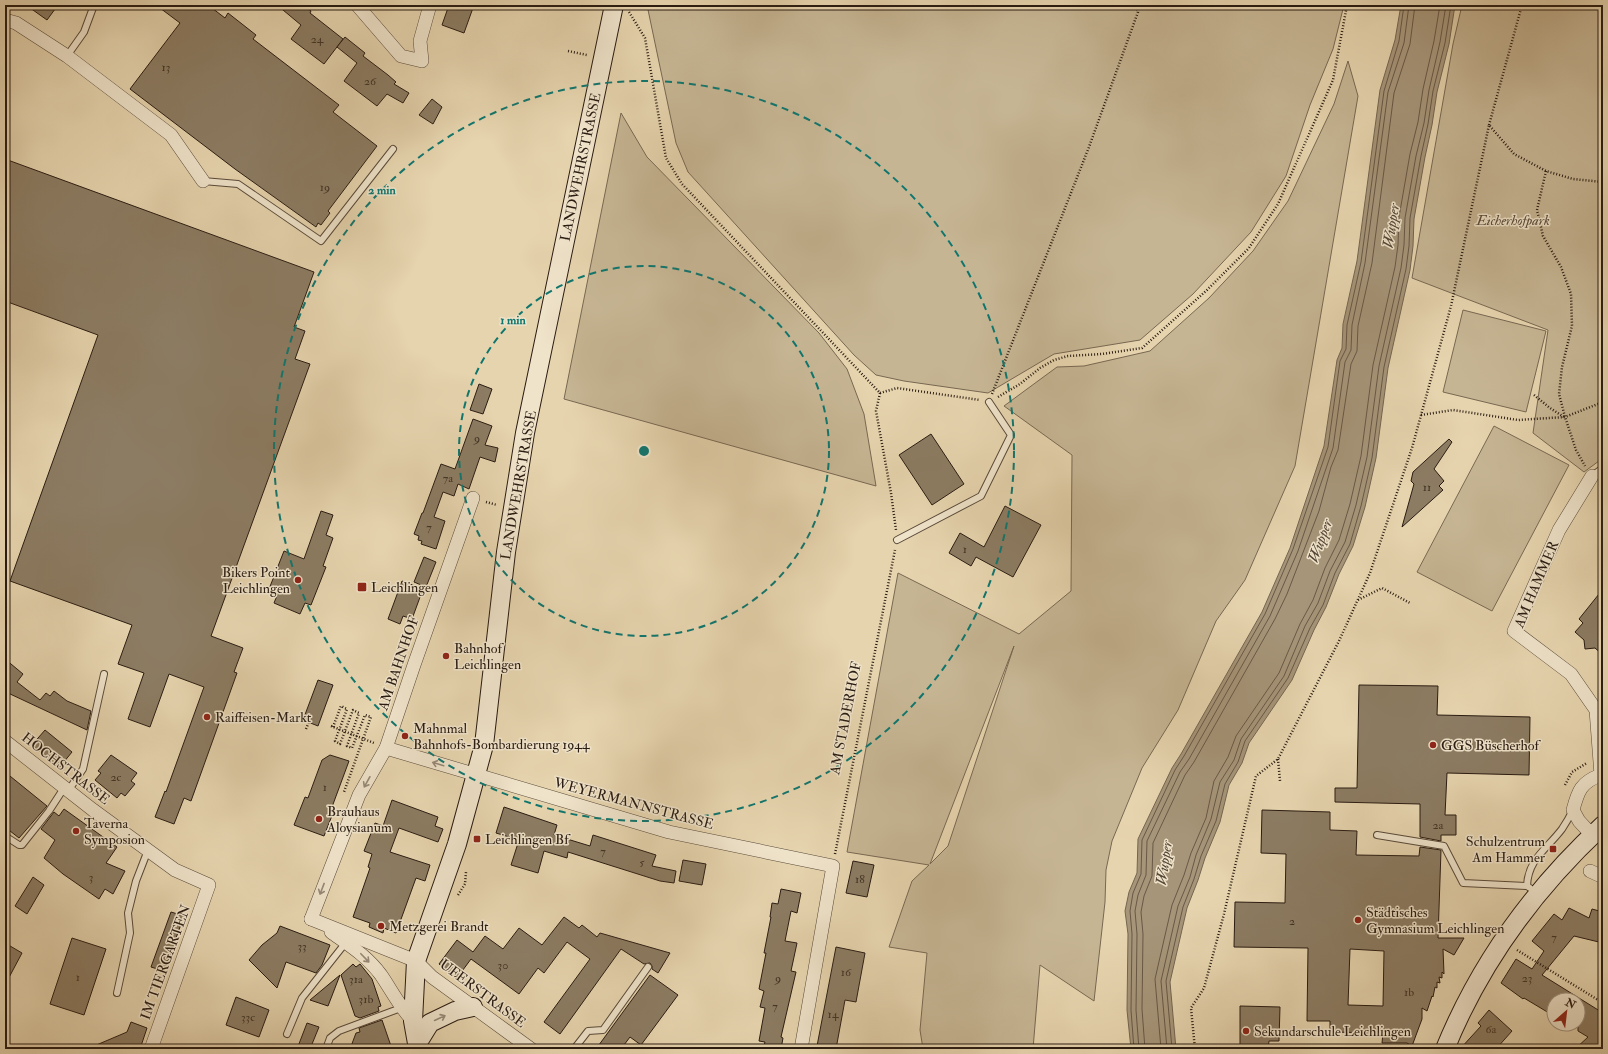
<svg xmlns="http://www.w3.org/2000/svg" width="1608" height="1054" font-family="'IM FELL Double Pica',serif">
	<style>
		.green { fill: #c6b593; stroke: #786852; fill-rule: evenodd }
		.water { fill: #a69579; stroke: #746550 }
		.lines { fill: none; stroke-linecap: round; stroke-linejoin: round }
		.shore { stroke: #685846; stroke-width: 1 }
		.building { fill: #8c7c63; stroke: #2a1c12; fill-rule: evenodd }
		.lane-casing { stroke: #594a39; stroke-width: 8 }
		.street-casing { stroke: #594a39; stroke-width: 14 }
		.secondary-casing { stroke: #2a1c12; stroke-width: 20 }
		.path { stroke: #2a1c12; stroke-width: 2.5; stroke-dasharray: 1 2; stroke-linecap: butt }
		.lane { stroke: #efe3ca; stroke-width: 6 }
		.street { stroke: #efe3ca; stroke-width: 13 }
		.secondary { stroke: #efe3ca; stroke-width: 18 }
		.oneway { stroke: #968977 }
		.ring { fill: none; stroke: #0f766e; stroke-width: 2; stroke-dasharray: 7 5 }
		.poi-dot { fill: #8f2418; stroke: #efe3ca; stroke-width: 1.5 }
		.labels { text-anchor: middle; stroke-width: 3; stroke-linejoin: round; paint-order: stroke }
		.number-label { font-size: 12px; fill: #423426 }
		.street-label { font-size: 14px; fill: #2a1c12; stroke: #efe3ca }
		.park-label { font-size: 14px; font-style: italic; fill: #594a39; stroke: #efe3ca }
		.poi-label { font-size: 14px; fill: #2a1c12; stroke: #efe3ca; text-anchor: start }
		.water-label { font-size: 15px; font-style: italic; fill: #554636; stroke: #efe3ca }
		.centre { fill: #0f766e; stroke: #efe3ca; stroke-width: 2 }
		.ring-label { font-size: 12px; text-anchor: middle; font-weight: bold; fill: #0f766e; stroke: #efe3ca; stroke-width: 3; stroke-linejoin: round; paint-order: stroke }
	</style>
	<rect width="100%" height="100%" fill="#e6d4ae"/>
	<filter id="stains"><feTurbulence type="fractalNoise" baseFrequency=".005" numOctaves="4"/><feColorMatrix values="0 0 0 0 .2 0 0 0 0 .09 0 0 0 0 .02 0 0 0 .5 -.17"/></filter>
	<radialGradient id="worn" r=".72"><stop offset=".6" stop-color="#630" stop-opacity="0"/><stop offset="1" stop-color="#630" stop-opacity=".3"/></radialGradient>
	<g class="green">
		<path d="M647,5H1344L1333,49L1310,105L1286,176L1251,232L1193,294L1140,340L1054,354L988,393L904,381L876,375L854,355L688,172L676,143Z"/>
		<path d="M1462,5H1603V458L1584,472L1533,433L1548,330L1412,278L1453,44Z"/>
		<path d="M1348,61L1358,96L1295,466L1245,580L1216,621L1178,710L1142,768L1112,841L1106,870L1105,902L1094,1001L1040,965L1033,1049H923L920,1030L927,953L889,947L912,881L929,865L847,852L898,573L1019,634L1071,591L1072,455L1004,406L1057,367L1084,366L1150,351L1209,298L1253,251L1288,201L1334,104ZM1014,646L948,846L930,864Z"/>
		<path d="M621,113L647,157L819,333L847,369L864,414L876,486L564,399Z"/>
		<path d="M1463,310L1546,331L1526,412L1443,392Z"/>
		<path d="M1494,426L1569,465L1492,611L1417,572Z"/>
	</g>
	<path class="water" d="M1401,5H1455L1449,44L1437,92L1432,125L1425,157L1414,219L1413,246L1410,270L1388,368L1376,458L1365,507L1353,546L1339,574L1326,607L1314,630L1292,680L1249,743L1242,763L1229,785L1220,822L1205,858L1198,880L1187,908L1170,982L1176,1049H1131L1127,1010L1128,934L1125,911L1129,892L1137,873L1138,839L1172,768L1181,754L1262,612L1290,548L1324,446L1337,360L1342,348L1343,324L1357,261L1380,90L1395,40Z"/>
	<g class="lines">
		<g class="shore">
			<path d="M1134,1049L1131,1010L1132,934L1130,911L1133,893L1141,874L1142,840L1175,770L1184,756L1265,614L1293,549L1328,447L1340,361L1346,349L1347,325L1361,262L1384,91L1399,41L1404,5"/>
			<path d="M1139,1049L1136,1010L1137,934L1135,911L1138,895L1146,875L1147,841L1180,772L1189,759L1270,616L1298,551L1333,448L1345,362L1351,350L1352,325L1365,263L1388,92L1404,43L1409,5"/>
			<path d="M1145,1049L1142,1009L1143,934L1141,912L1144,896L1152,876L1153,843L1185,775L1194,762L1275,619L1287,594L1319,511L1331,467L1338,450L1351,364L1357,351L1358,326L1372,263L1394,93L1410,44L1415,5"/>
			<path d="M1161,1049L1155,979L1172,905L1184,875L1191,853L1206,818L1214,781L1228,757L1236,736L1279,673L1300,624L1313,600L1325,568L1339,540L1350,504L1361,456L1373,365L1395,267L1398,245L1399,217L1410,154L1418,122L1423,89L1434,41L1440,5"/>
			<path d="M1167,1049L1161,981L1178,906L1190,877L1196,855L1211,819L1220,782L1234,760L1241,739L1284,676L1305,626L1318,603L1330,571L1345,542L1356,505L1367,457L1379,366L1401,268L1404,245L1405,218L1416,156L1424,123L1429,90L1440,42L1446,5"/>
			<path d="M1172,1049L1166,981L1183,907L1194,879L1201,856L1216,821L1225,784L1238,762L1245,741L1288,678L1310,628L1323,605L1335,573L1350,544L1361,506L1372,458L1384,367L1406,269L1409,246L1410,218L1421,156L1428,124L1433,91L1445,43L1451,5"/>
		</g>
	</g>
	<g class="building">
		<path d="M26,5H58L47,20Z"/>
		<path d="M156,5H208L225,18L228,13L256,35L253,39L339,105L333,112L377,146L328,211L330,213L321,225L318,223L316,227L235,169L130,89L180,23Z"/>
		<path d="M277,5H303L311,11L310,13L343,39L324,64L291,39L301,25Z"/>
		<path d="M449,5H474L464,33L442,25Z"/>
		<path d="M345,37L365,53L363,56L388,75L396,82L394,84L409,93L403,103L387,94L377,106L344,81L357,63L337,47Z"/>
		<path d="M432,99L442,107L433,124L419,115Z"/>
		<path d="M5,159L314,272L294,327L305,331L295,359L310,364L211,636L243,648L234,672L237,673L191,801L184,798L174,824L155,817L165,791L166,792L204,687L169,674L150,727L128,719L144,673L118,664L132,625L10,581L98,335L5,301Z"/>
		<path d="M479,384L492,389L483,414L470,410Z"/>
		<path d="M473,419L492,426L485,445L498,448L495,462L480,457L469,489L458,484L454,496L443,492L434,517L445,521L436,549L421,544L422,541L418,540L419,536L414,534L422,513H423L441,464L455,469Z"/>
		<path d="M931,434L964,484L932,505L899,455Z"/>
		<path d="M1449,439L1452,442L1434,469L1444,481L1439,486L1443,490L1402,527L1414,484L1411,481L1413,472Z"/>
		<path d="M1005,506L1041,525L1013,577L976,557L971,566L949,553L960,533L984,547Z"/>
		<path d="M321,511L333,515L326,535L333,538L323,566L326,567L311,605L305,603L300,614L274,603L278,593L269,589L284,551L304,559Z"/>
		<path d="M424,557L436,562L426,587L414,582Z"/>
		<path d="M402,581L423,589L412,619L403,616L400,624L388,619Z"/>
		<path d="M1603,589V655L1595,648L1585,649L1584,640L1575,632L1583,623L1579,619Z"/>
		<path d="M5,659L23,674L17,682L40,700L46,693L50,696L54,691L67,701L91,711L87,730L8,693L5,696Z"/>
		<path d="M318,680L333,685L318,726L303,720Z"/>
		<path d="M1359,685L1438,686L1437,715L1530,717L1529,775L1447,773L1445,815H1456V835H1441V841L1420,837V804L1335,802V788H1357Z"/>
		<path d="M45,730L72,752L59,768L32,745Z"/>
		<path d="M111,755L137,773L131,781L135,784L125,796L121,793L117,798L95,780L101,773L98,771Z"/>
		<path d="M330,755L349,761L332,807L335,808L324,836L294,825L305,797L308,798L322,760Z"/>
		<path d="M5,772L47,806L19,838L5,827Z"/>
		<path d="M392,800L438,817L435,826L443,829L438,842L399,828L390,852L430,865L425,881L416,878L396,933L384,928L383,933L369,927L370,923L353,917L370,868L368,867L372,854L364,851L375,823L383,826Z"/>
		<path d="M504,807L557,825L554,835L590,846L593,835L656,855L652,866L676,871L674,883L660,881L568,852L567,858L544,851L538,873L511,865L519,840L496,833Z"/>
		<path d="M64,809L117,847L106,863L125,871L113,894L105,889L99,899L63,874L44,858L55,840L41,829L54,812L59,816Z"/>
		<path d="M1262,810L1330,812V830L1357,831L1356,855L1419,856L1420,847L1441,850L1438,938H1464L1454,955L1443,949L1444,974L1442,972V978L1439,977L1440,983L1437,982V988L1435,987L1433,997L1432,996L1427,1011L1422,1008V1019L1412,1046L1407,1043H1382L1383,1033L1330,1032V1021H1307L1308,948L1234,947L1235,902L1285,903L1286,854L1261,853ZM1350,949L1384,951L1383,1006L1348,1005Z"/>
		<path d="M683,860L706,864L702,885L679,881Z"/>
		<path d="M853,861L874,865L867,897L846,893Z"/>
		<path d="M33,877L44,885L27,914L15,906Z"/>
		<path d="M781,889L801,893L797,913L791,911L785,941L797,943L791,971L796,972L781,1037L783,1038L781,1049H763L765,1042L759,1041L765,1008L760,1007L764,991L759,989L766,953H764L771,917H770L772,903L778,904Z"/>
		<path d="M1569,908L1589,918L1592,909L1603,912V943L1574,936L1542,975L1603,1013V1049H1575L1588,1037L1578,1031V1000H1554V1016L1524,998L1523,999L1501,983L1516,959L1532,969L1544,951L1532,941L1554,914L1562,920Z"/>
		<path d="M171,912L184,916L164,971L151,967Z"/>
		<path d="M564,917L579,928L582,925L597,937L600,933L670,953L658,973L652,969V966L650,963L644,964L621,949L560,1034L544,1022L590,959L567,942L544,973L538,968L519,994L471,959L457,978L439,964L457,940L473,952L485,936L503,949L519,928L542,945Z"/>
		<path d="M280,926L330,945L322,965L316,973L286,962L277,988L249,960L262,945L277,933Z"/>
		<path d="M72,938L106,949L84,1015L50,1004Z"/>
		<path d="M5,943L22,953L5,985Z"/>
		<path d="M836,947L865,953L856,1002L845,1000L836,1049H832L817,1046Z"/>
		<path d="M353,964L356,967L360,964L372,979L381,1006L378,1007L379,1011L360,1018L355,1016L341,975Z"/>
		<path d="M340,975L328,1006L310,1000Z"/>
		<path d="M650,975L678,995L641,1045L630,1037L621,1049H596Z"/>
		<path d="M236,997L269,1010L259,1037L226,1025Z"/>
		<path d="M1240,1006L1280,1007L1279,1041H1269L1268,1049H1240Z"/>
		<path d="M1489,1010L1512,1031L1496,1049H1460L1481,1026L1478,1023Z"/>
		<path d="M382,1020L392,1049H350L356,1033L360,1032L359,1028Z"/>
		<path d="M131,1022L147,1028L140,1049L129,1047L127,1049H87L127,1032Z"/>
		<path d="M307,1023L319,1027L310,1049H297Z"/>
	</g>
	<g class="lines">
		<defs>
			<g id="lane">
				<path d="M67,56L84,32L94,5"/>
				<path d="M203,181L238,184L321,241L393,149"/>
				<path d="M1592,476L1603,468"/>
				<path d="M897,540L981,496L1011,435L989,402"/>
				<path d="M68,791L83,769L104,674"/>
				<path d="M1377,835L1444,846L1463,883L1527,886"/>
				<path d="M5,836L19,845H22L49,811L64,788"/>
				<path d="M1530,888L1527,886C1528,859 1547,849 1562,829C1566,823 1570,816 1573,810"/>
				<path d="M117,993L130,933L128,913L136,881L148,850"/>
				<path d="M287,1034L302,998L347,941"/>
				<path d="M326,1049L330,1038L339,1031L401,1008"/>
				<path d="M574,1049L588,1031L603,1030L648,967"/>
			</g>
			<g id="street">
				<path d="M357,5L401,56L422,61L420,41L430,5"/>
				<path d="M5,20L16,23L67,56L171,135L203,181"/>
				<path d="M1592,476L1559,530L1514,631L1571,674L1596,710L1601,775"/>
				<path d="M5,741L93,810L175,870L209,885L151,1049"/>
				<path d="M386,748L669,832L833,866L801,1049"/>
				<path d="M1592,835L1579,821L1573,810C1578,791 1581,782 1601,775"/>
				<path d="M1590,871L1603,877"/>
				<path d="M311,919L359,795L386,748L414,665L473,498"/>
				<path d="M311,919L416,961L432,977L531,1049"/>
				<path d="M331,932C349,945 367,956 381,975C392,991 399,1006 413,1021"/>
			</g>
			<g id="secondary">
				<path d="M417,1044L430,1023L455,1011L473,1007"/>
				<path d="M418,1049L413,1021L416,961L457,844L484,745L506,552L525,433L614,5"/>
				<path d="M1445,1049C1480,963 1535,888 1603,825"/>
			</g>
		</defs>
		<use href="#lane" class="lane-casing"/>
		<use href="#street" class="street-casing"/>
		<use href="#secondary" class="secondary-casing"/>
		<g class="path">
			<path d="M629,12L645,38L666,158L682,184L880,393"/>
			<path d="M568,51L587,55"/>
			<path d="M1489,125L1522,5"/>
			<path d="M1546,171L1537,210L1543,236L1561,267L1571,294L1572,326L1562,367L1559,394L1565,417L1576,450L1585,466"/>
			<path d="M880,393L897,388L980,400"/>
			<path d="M880,393L876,411L891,493L896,530"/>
			<path d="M992,394L1089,147L1138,12L1136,5"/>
			<path d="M1534,395L1550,408L1564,417"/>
			<path d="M998,397L1020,384L1040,368L1054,360L1068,356L1102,354L1142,348L1207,290L1249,248L1278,204L1333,80L1347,5"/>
			<path d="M1421,415L1453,410L1518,420L1565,417L1603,402"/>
			<path d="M486,502L497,505"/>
			<path d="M1358,600L1382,588L1410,603"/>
			<path d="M331,726L374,743"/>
			<path d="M333,727L341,706L347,709L335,741L340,744L353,710L359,713L347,746L352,748L365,715L371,717L344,792"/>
			<path d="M306,729L311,717"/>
			<path d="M1278,759L1280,781"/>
			<path d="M1565,785L1572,772L1587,763"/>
			<path d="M835,854L895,550"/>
			<path d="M458,895L465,884L466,872"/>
			<path d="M1517,950L1603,1003"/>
			<path d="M1195,1049L1191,1008L1204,988L1224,914L1256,776L1278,759L1339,641L1370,573L1412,448L1451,306L1489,125L1514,154L1546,171L1573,179L1603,182"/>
		</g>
		<use href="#lane" class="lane"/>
		<use href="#street" class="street"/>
		<use href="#secondary" class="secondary"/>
	</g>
	<defs><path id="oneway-shaft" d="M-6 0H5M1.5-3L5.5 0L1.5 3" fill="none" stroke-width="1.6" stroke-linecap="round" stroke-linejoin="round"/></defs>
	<g class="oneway">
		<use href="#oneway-shaft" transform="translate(438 764) rotate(-163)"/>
		<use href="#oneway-shaft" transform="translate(367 782) rotate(119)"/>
		<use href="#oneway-shaft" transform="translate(322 889) rotate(111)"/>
		<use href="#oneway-shaft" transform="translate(365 958) rotate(46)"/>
		<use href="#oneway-shaft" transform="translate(440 1018) rotate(-25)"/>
	</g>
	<g class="ring">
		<circle cx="644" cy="451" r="185"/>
		<circle cx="644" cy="451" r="370"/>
	</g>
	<g class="poi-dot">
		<circle cx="298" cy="580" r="4"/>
		<rect x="357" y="582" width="10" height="10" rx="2"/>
		<circle cx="446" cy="656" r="4"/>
		<circle cx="207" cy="717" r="4"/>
		<circle cx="405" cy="736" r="4"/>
		<circle cx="1433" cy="745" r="4"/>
		<circle cx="319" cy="819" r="4"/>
		<circle cx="76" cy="831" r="4"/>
		<rect x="473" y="835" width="8" height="8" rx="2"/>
		<rect x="1549" y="845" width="8" height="8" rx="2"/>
		<circle cx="1358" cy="920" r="4"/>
		<circle cx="381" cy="926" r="4"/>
		<circle cx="1246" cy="1031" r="4"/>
	</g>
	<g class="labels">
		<g class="number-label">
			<text x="317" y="43">24</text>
			<text x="166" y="71">13</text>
			<text x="370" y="85">26</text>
			<text x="325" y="191">19</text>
			<text x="477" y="442">9</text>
			<text x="448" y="482">7a</text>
			<text x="1427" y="491">11</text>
			<text x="429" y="531">7</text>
			<text x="965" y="553">1</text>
			<text x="116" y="781">2c</text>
			<text x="325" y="791">1</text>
			<text x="1438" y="829">2a</text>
			<text x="603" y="855">7</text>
			<text x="642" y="866">5</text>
			<text x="91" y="881">3</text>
			<text x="860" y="883">18</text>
			<text x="1292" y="925">2</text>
			<text x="1554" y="941">7</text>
			<text x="302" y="950">33</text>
			<text x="503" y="969">30</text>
			<text x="846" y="976">16</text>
			<text x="78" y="981">1</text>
			<text x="778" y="982">9</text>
			<text x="1527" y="982">23</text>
			<text x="356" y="983">31a</text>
			<text x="1409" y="996">1b</text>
			<text x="366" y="1003">31b</text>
			<text x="775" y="1010">7</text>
			<text x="833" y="1018">14</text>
			<text x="248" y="1021">33c</text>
			<text x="1491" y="1033">6a</text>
		</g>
		<g class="street-label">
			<text transform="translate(580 167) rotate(-78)" y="5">LANDWEHRSTRASSE</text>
			<text transform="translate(518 485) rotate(-80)" y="5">LANDWEHRSTRASSE</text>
			<text transform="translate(1536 584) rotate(-67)" y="5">AM HAMMER</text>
			<text transform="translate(398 663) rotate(-71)" y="5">AM BAHNHOF</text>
			<text transform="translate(845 718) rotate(-79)" y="5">AM STADERHOF</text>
			<text transform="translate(66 768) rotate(38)" y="5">HOCHSTRASSE</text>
			<text transform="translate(634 803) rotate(15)" y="5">WEYERMANNSTRASSE</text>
			<text transform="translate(165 962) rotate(-70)" y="5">IM TIERGARTEN</text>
			<text transform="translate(483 993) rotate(37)" y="5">UFERSTRASSE</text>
		</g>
		<g class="park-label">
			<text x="1513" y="225">Eicherhofpark</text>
		</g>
		<g class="poi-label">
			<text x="290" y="577" text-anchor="end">Bikers Point<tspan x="290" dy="16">Leichlingen</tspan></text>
			<text x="371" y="592">Leichlingen</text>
			<text x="454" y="653">Bahnhof<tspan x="454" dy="16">Leichlingen</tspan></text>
			<text x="215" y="722">Raiffeisen-Markt</text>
			<text x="413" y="733">Mahnmal<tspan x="413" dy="16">Bahnhofs-Bombardierung 1944</tspan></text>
			<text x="1441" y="750">GGS Büscherhof</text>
			<text x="327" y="816">Brauhaus<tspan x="327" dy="16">Aloysianum</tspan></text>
			<text x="84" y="828">Taverna<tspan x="84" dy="16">Symposion</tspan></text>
			<text x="485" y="844">Leichlingen Bf</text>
			<text x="1545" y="846" text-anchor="end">Schulzentrum<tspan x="1545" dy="16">Am Hammer</tspan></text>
			<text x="1366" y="917">Städtisches<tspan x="1366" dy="16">Gymnasium Leichlingen</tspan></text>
			<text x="389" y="931">Metzgerei Brandt</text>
			<text x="1254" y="1036">Sekundarschule Leichlingen</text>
		</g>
		<g class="water-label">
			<text transform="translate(1391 226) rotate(-81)" y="5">Wupper</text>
			<text transform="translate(1320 541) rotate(-70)" y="5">Wupper</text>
			<text transform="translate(1164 863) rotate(-82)" y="5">Wupper</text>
		</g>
	</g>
	<circle cx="644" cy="451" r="6" class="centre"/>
	<g class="ring-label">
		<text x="382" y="194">2 min</text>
		<text x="513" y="324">1 min</text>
	</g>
	<rect width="1608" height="1054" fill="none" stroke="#e6d4ae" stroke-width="20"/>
	<rect x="6" y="6" width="1596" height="1042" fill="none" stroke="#2a1c12" stroke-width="2"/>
	<rect x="10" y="10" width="1588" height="1034" fill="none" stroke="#2a1c12"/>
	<g transform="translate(1566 1012) rotate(28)"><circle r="19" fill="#efe3ca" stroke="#a09380"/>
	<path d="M0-3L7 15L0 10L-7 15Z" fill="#8f2418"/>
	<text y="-6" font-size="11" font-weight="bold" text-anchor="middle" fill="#2a1c12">N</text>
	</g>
	<rect width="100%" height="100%" filter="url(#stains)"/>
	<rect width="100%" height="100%" fill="url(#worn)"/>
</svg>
